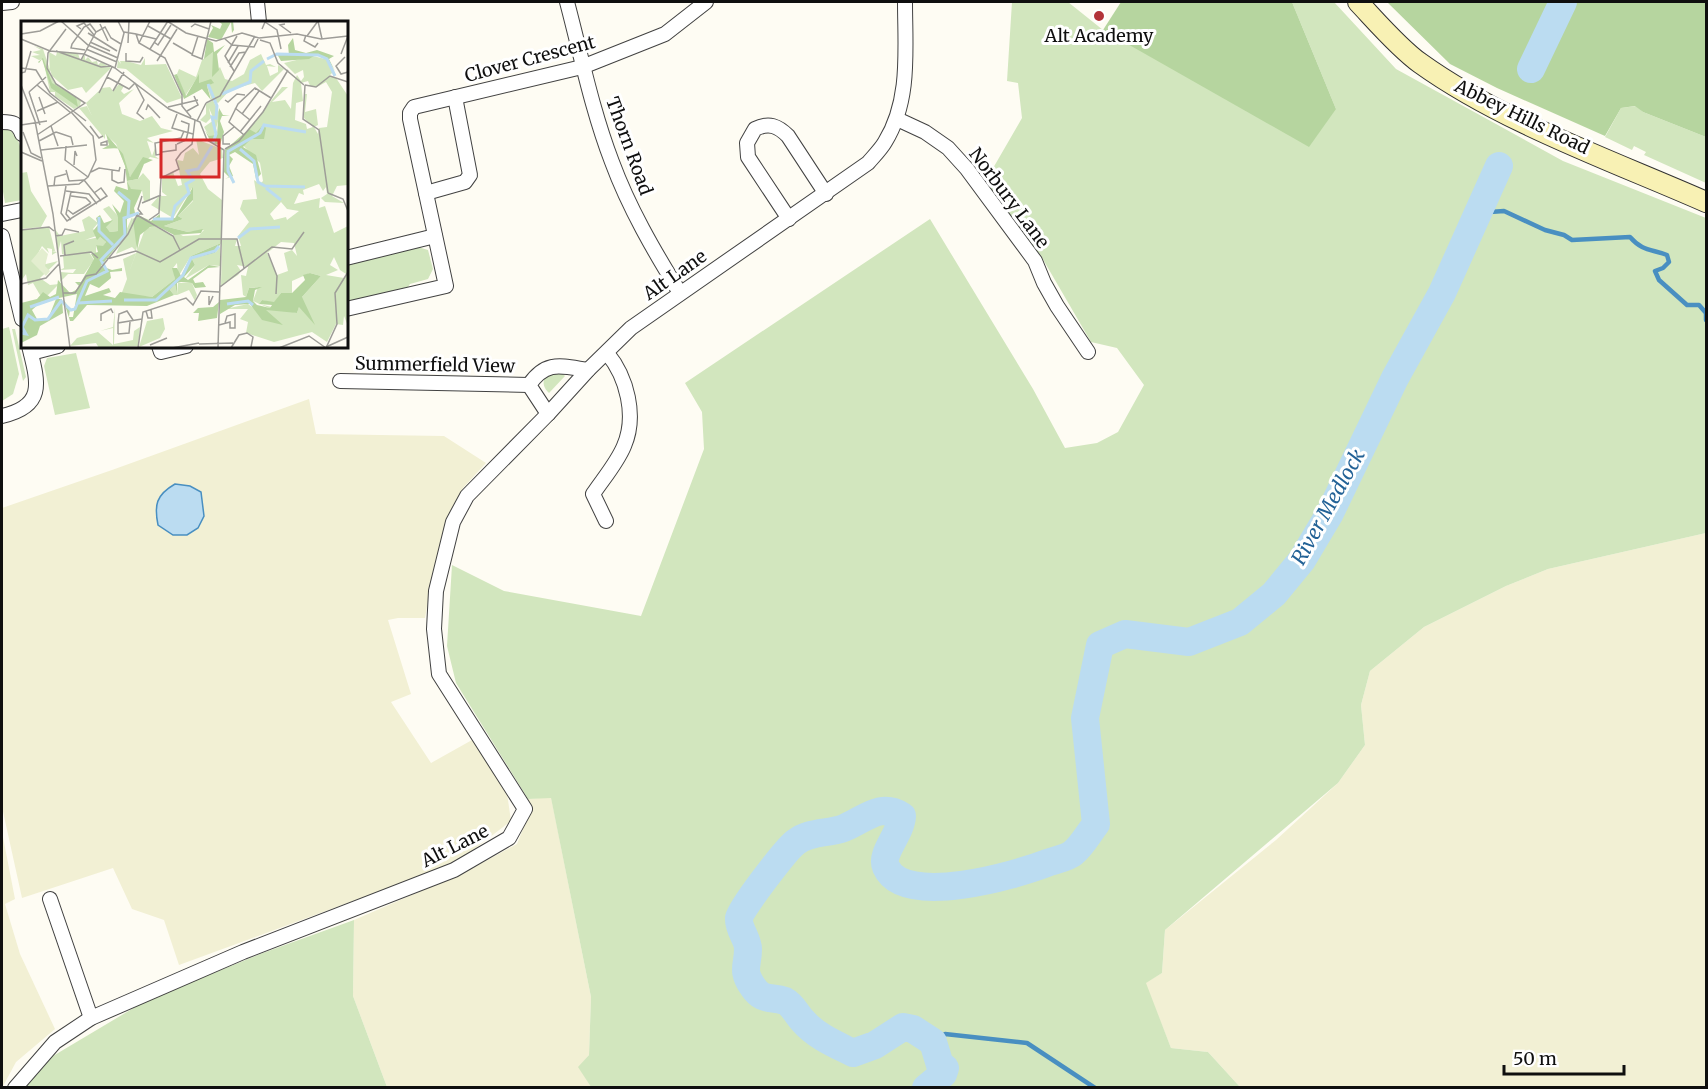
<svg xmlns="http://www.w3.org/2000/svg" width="1708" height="1089" font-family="Merriweather,serif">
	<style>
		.farmland { fill: #f2f0d4 }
		.green { fill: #d2e6be }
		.forest { fill: #b6d59f }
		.water { fill: #bbdcf1; stroke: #498fc1; stroke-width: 1.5 }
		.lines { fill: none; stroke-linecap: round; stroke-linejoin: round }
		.stream { stroke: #498fc1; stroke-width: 4.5 }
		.river { stroke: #bbdcf1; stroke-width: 28 }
		.street-casing { stroke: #424242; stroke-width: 16 }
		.secondary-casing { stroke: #313131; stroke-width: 22 }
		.street { stroke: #fff; stroke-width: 14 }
		.secondary { stroke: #f8f1b4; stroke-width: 20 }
		.poi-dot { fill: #b33337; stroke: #fff; stroke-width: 2 }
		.labels { text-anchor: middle; stroke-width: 6; stroke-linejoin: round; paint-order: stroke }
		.poi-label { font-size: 18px; fill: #0f0f0f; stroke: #fff }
		.street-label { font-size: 18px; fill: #0f0f0f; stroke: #fff }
		.water-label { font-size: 20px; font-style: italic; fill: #236296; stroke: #fff }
		.inset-river { fill: none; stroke: #bbdcf1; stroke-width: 3 }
		.inset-road { fill: none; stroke: #9e9d98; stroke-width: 1.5 }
		.view { fill: #d62828; fill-opacity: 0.15; stroke: #d62828; stroke-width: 3 }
		.inset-edge { fill: none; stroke: #0f0f0f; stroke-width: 3 }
	</style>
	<rect width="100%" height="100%" fill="#fefcf3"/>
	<g class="farmland">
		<path d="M309,399L316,434L444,436L486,463L463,488L448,517L433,571L425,618H398L388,620L411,694L391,702L431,763L472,740L507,793L511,821L456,863L179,965L164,920L132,909L113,868L22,898L2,807V508L112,470Z"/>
		<path d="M1706,533V1087H1240L1208,1052L1171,1048L1145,983L1162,973L1165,930L1276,840L1338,783L1365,745L1361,705L1370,671L1424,627L1506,586L1548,569Z"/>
		<path d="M551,797L591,997L589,1055L579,1067L591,1087H387L353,996L354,920L467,871L517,844L523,829L528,799Z"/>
		<path d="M2,832L15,899L5,904L20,954L55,1029L16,1062L2,1088Z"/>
	</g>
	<g class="green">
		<path d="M1012,2H1068L1103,30L1336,109L1292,2H1334L1396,69L1563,161L1706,218V533L1548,569L1506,586L1424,627L1370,671L1361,705L1365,745L1338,783L1165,930L1162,973L1146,983L1171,1048L1208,1052L1240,1087H591L578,1067L589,1055L591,997L551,798L528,799L456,683L447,646L452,565L504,591L641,616L704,449L702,412L685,383L930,219L1033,389L1065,448L1097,443L1118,432L1144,385L1117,348L1091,342L1041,256L985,182L1022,118L1018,83L1007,81Z"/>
		<path d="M1636,106L1643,112L1706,137V183L1644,155L1646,152L1634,146L1632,150L1605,137L1621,108Z"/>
		<path d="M7,128C29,142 22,178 22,200L5,203L2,186V129Z"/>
		<path d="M418,247L428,250L433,269L428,279L410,284L408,287L347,302L346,264Z"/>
		<path d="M9,327L19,374L13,394L2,401V329Z"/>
		<path d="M12,329H15L26,377L23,381Z"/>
		<path d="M76,353L90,408L55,415L44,366L47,358Z"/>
		<path d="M551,374H563L565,376L549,393C544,388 542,384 545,377Z"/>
		<path d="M354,920L353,996L387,1087L23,1088L53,1056L147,1000L260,954Z"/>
	</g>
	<g class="forest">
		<path d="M1121,2H1292L1336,109L1309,147L1103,30Z"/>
		<path d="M1387,2H1706V137L1643,112L1635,106L1621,108L1605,136L1497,88L1450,64Z"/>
	</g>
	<path class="water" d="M175,484L190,486L201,492L204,516L198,528L187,535H173L158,525C154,505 156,495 175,484Z"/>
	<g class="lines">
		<g class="stream">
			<path d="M1474,222L1485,220L1490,212L1504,211L1545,230L1564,235L1572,240L1630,237C1642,251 1651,249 1667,255L1669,262L1663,268L1655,271L1659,280L1687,305H1699L1706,313V320"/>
			<path d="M933,1042L945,1034L1027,1043L1095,1088"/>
		</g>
		<g class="river">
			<path d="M1531,69L1563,2"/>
			<path d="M926,1088L943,1074L945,1068L940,1065L933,1042L913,1029L903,1027L875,1045L853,1053C835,1044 816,1036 803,1021C797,1015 793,1005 785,1001C771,996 763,1002 753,987C741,970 748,966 748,949C748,939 738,929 739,918C741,908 787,848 796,842C810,831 828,834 844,828C864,820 880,802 902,816C901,834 880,853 886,867C904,908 1016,875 1047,863C1055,860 1067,858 1073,853C1082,846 1089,833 1096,824L1085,718L1100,645L1125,634L1189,642L1240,622L1274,594L1302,560L1330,513L1395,378L1442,293L1499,166"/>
		</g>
		<defs>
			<g id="street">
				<path d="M257,2L259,22"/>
				<path d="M567,2C581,55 592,110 612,162C629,208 654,251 680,293"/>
				<path d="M2,3L12,2"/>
				<path d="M897,119L925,132L948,148L967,169L1035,261L1044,283L1057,306L1088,352"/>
				<path d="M2,122C12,122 18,123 22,134"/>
				<path d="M426,193L465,182L470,175L455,97"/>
				<path d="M2,214L22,210"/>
				<path d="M789,219L748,157L747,143L755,129C769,122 778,126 788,136L826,194"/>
				<path d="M2,236L22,319"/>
				<path d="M346,258L435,236"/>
				<path d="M346,309L446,286L410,119V113L414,107L582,67L665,34L706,2"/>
				<path d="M159,346L161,352L186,346"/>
				<path d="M31,353L58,346"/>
				<path d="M340,381L529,385"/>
				<path d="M548,414L529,385C546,360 561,366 588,370"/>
				<path d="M2,416C46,406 38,382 29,346"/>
				<path d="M606,521L593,494C603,479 617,463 624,446C637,416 627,377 607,353"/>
				<path d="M50,899L91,1018"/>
				<path d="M15,1088L55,1042L91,1018L243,952L454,870L509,838L525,809L439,674L434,629L436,591L453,522L467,496L548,414L588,370L631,328L868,163C874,156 881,149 885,142C911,100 905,49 905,2"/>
			</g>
			<path id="secondary" d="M1358,2C1376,21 1399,48 1420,63C1502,122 1613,161 1706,202"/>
		</defs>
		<use href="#street" class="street-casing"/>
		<use href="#secondary" class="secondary-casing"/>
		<use href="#street" class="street"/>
		<use href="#secondary" class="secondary"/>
	</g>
	<circle class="poi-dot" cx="1099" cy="16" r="6"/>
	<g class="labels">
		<g class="poi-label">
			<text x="1099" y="42">Alt Academy</text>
		</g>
		<g class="street-label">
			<text transform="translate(530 59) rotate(-15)" y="6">Clover Crescent</text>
			<text transform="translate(1522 117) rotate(26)" y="6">Abbey Hills Road</text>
			<text transform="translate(629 146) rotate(70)" y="6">Thorn Road</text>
			<text transform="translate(1009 198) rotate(53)" y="6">Norbury Lane</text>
			<text transform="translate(675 275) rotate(-35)" y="6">Alt Lane</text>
			<text transform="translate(435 365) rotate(1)" y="6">Summerfield View</text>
			<text transform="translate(455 846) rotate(-27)" y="6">Alt Lane</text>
		</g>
		<g class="water-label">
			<text transform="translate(1328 507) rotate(-61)" y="7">River Medlock</text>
		</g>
	</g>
	<g transform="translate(21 21)">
		<rect width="327" height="327" fill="#fefcf3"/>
		<path d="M13,25L22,28L33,61L60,80L59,85L53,88L34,75V71H29L22,38L18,39L10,35L19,34L11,31L20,29ZM28,31L35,35L36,31L57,32L59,39L64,34V39L67,36L71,41L76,40L77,44L80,41L90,47L65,72L61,66L47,69L29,53ZM192,31L193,53L199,46L204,58L211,60L223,53L229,39L240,33L245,44L249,43L255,46L246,45L249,55L257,51V44L263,48L241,70L234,62L209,69L197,82L192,79L199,93L193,115H188L183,106L193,99L188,87L190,97L185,102L179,99L185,93V83L191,80L186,65L192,62H178V54L164,75L156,53L158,48L175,56L181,39ZM292,35L308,39L313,50L308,55L315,57L327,75V164L316,165L311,175L323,182L304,181L300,177L306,173L305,166L302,170L298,163L282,169L283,174L278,172L273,183L299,177L298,187L304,185L313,212L327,205V250L325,253L319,249L313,236L309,244L317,249L305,254L323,257L327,252V305L323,295L322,304L315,303L306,321L291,311L253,321L225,312L227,301L219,298L227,288H204L227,283L234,288L248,287L232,280L237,266L228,267L225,276L222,274L220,254L225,255L227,246L216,244L220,250L217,254L200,265L201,219L216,218L214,225H220L217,215L228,201L219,188L222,179L236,178L233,159L239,163L242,160L239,142L218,120L261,66H267L251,81L264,79L270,88L272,62L276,54L280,60L283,56L282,49L274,53L263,42ZM287,60L289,65L296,66L305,61L311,71L306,106L298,107L297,113L293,106L297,104L295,88L284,91L286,73H283V97L292,106L286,108L285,103L274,99L275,82L282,80L280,62ZM260,181L266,188L278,190L266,199L265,196L253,199L249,193ZM260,221L273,222L276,235L271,229L263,232L267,250L256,254L246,232ZM289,252L300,255L281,276L276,292L238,283L241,279L253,282L260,272H271V260ZM124,37V44L145,43L161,77L146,82L105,48L96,47L97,39L100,43L99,40H105L120,44ZM99,62L103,65L100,70L103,73L113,68L98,82L101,93L119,100L131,95L140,107L152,110L126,117L133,122L126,120L131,135L134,127V135L138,138L129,136L109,156L95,123L84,113V118L58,87L66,85L71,95L65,82L81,67L89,66L92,70ZM175,118L201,128L202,137L189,141L179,153L187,168L201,179L200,222L170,235L157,256L156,242L152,247L154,258L131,276L100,274L106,258L102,238L115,232L107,254L124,208L133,205L152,215L155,211L162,215L178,214L183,209L167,211L143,205L162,198L157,195L172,180L171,167L152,197L130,184L138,175H146L141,171V158L152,151L157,165L161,164L156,139L162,140L164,132L172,127L178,134ZM6,151L10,170L26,195L20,206L0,208V152ZM122,152L129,160V180L123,181L121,169H110L106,160L117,158ZM88,185L97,195V210L89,211L84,205L91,199L82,188ZM68,195L77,202L72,208L78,214L64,219L79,216L85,221L82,226L75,224V234L68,231L73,239L63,253H47L39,261V251L52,252L55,248L39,249L43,247L42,235L47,234L41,233L40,220L37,231L34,208L39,215L64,210L61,199ZM111,196L116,212L115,230L111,226L95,233ZM28,206L34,230H31L36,231L31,234V228L26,227L28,232L21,225L15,236L25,243L37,240L19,257L29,264L38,263L27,274H19L12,262L7,264L5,253L0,260V209ZM199,226V245L188,244L164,258L174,244L171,238L194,232ZM157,262H171L176,274L174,280L168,269L156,274H153L149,269L154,263L156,273ZM94,287L93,323L112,319L113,310L119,306L117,325L78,327L75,322L49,325L56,317L77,311L92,324V307L79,310L92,306ZM142,297L144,308L139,317L118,326L126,300Z" fill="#d2e6be" fill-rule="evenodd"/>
		<path d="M197,0H212L213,9L211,12L210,1L200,19L187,16L192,7L190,4L199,8L201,3ZM272,17L274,29L285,32L296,29L313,35L308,38L314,50L306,37L296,33L288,38L260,40L256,33L268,34L267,24ZM186,18L192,22L193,31L204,24L196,33L198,49L191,56L192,31L183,38ZM22,37L31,62L55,76L57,86L30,67L21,38L18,42L17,41ZM156,53L165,75L178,53V62L190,58L193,62L186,65L190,79L181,68L163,78L153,54ZM198,87L202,94L209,95H201L199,100L203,111L199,124L190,122L184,109L188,115L196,114ZM242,104L245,107L243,118H230L222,126L235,134L240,153L235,158L232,143L214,131L208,134L212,138L208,145L212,155L204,158L208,156L203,151L204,129L228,108L235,112ZM85,113L102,133L109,156L122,136L132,139L123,143L117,158L106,160L110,168L121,169L113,187L114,192H118L106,198V213L80,245L91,249L101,247V250L89,251L90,257L78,267L69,263L64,275L88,267L90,271L82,274L94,277L99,271L131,276L154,258L151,247H156L160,255L170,235L200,222L194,232L171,238L174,244L163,256L167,259L188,244L199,246L187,247L172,258L174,262L182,261L185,266L174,267L171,262L160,261L156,262V273L154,263L149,269L153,274L126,285L66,284L52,300H49L42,278L49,288L48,296H52L56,273L20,281L11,289L16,298H27L35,278H41L42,292L19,305L16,314L0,322V282L16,278L22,271L29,276L35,273L37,259L49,272L55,269L58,265L54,261H60L73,238L70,233L77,231L75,224L82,225L85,221L79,216L76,219L72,210L77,204L75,197L79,194L83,202L92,199L85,206L89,211L97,210V196L91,183L99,192L103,180L93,170L95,165L107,169L104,145L97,127L81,128L88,124ZM172,166V179L157,195L162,198L143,205L167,211L182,208L180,212L153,214L136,205L129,206L119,214L116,230L112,198L117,194L130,200L139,193V198L154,197ZM289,252L300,255L281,276L294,304L278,286L276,292L245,289L262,304L241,299L229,283L214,284L199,293V279L225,276L228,267L241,266L234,269L232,280L236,284L249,287L251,284L238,283L241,279L253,281L260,272H271L284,259L282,254ZM198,281L196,297L177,300L178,292H172L177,287L192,286Z" fill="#b6d59f"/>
		<path d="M21,227L27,233L24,245L29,250L25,255L10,240Z" fill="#e3eecf"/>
		<path class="inset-river" d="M246,38L256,33L297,34L306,38L314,55M187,63L196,85L195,97L191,96L195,113L192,122M201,73L229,61L230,50L243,40M219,128L233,140L237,161L244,165L284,166M206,131L239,112L243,104L285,111M207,131V150L213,162M245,167L260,179M97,171L108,180L107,196M78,196V210L92,224M132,198H151L154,185L168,172L165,163L172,159L166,150L177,148L191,125M217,217L229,208L259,206M103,279H135L162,254L170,237L194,230L198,225M57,282L91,280M206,283L227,280L232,284M9,286L38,276M0,312L5,313L1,306L7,294L14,299L27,298L40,280L50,289L54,288L66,260L86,250L80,239L104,214L103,197L118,192"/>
		<path class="inset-road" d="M40,0L67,24L97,37M97,0L103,12L94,47L148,88L179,101L186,119L203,129L197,327M146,0L165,12L195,20L221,12L238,17L276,13L300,18L327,15M297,0L301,18M79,3L87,20M264,3L259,4L270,12M127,5L150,18M170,6L174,3L188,8M60,8L56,5L63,2L73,14M241,8L244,1L256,9L260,28M103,11L115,13L118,22L144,37L161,74V85L170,96M67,12L96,30M0,13L19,10L38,0M115,13L135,18M285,14L283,20L294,26L297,22M177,15L171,34L181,38L190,0M286,15L297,0M0,18L29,30L63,33L94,47M204,18L211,24L233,26L237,18M239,19L249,22L257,42L283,64M69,21L89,30M133,21L137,24L150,4M107,22L108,0M118,22L129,0M152,22L171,33M65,28L96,41M129,28L147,0M64,29L50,27L51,23L63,6L69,3L75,11M35,30L80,46L90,45M105,32V40L119,41L122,36M320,33L327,15M324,36L315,45L320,53L327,51M60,39L75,11L84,6L90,17L100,23M136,40L156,8M207,42L217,25M209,46L218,32L225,31M0,47L15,49L29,72L65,100M213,50L204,35L216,15M0,52L4,51L10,30M86,56L108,68L114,62M114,62L123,79L116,92L123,98M0,64L14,100L32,193L49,327M16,64L50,92M284,64L282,98L298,109L307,172M284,64L295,66L309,55L327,61M92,70L103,51M8,71L19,104M8,71L25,56M78,72L91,46M18,76L24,93M204,79L207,81L216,73L224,74M185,82L199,75L234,15M147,86L177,79M214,87L229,99M125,89L127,84L139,97M16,90L37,81M166,90L177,84L173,75M156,93L151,107L172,113M221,93L238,70M176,100L185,82M0,104L26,100M30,105L37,125M69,105L78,117L82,115M2,111L10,132L20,137M35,111L50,116L52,124M219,111L240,85M16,114L64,82L35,63L26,47L27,32L45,8M223,114L208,101L217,83L234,67L250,77M18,120L35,111M86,120V124H80V122ZM156,123L165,119L167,111L168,103L160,100M209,123H202V115L213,106M45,125L44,139L67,156M204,128L218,120L242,91L267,49M20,129L66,124M0,131L21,140M141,131L155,129V123M160,132L171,123L174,99M141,133L135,134L134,122L160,117L163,110M53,144L54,130L56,135M45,149L48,160L63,159M91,149V159L97,162L103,161L104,148M70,151L78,147L98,150L99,146M63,159L80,180M27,165L58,163L67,156L75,139L72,115L50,91M33,165L34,156L45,153M45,165L40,192L46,200L86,175L80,167L73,172M45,170L68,173L76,183M50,171L45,193L50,199M307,172L322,178L327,190M50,175L65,177L70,182M121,182L140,174M47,189L52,193L70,182M118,193H121L117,188L121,175M116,194L152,215L159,229M128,199L138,192L140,157L158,148L155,139L160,132M0,209L28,206L33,210M34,215L41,214L44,208L58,211M247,232L256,255L255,273M44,234L43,224L53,220M39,235L70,231L77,237M86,238L115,230L139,241L178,218H216L223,247M0,263L25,257L38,243M199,266L251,226L271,228L283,211M42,272H54L65,255L75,253L107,213L116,194M188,275V284L192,275M125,290L127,297H131L130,289M80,300V293L90,288L92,292M97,302L98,293L106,290L112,299M198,304L209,301V307H214V293L206,295L204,302M97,313V302L121,298M97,313L108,312L109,301M178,323L212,322M129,324L146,317M305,326L327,316M56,327H75M117,327L122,291L165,277L172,284L180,270L198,271M151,327L178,322M210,327L218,314L226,312L232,316L230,326M258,327L288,315L305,327M305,327L316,303L314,272L327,251"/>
		<path class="view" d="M140,119H198V156H140Z"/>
		<rect width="327" height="327" class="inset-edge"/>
	</g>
	<rect width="1708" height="1089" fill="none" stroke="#0f0f0f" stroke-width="6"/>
	<path d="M1504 1065v9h120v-9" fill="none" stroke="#0f0f0f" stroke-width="3"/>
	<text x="1513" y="1065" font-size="18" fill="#0f0f0f" stroke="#ffffff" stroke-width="4.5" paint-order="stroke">50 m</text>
</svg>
